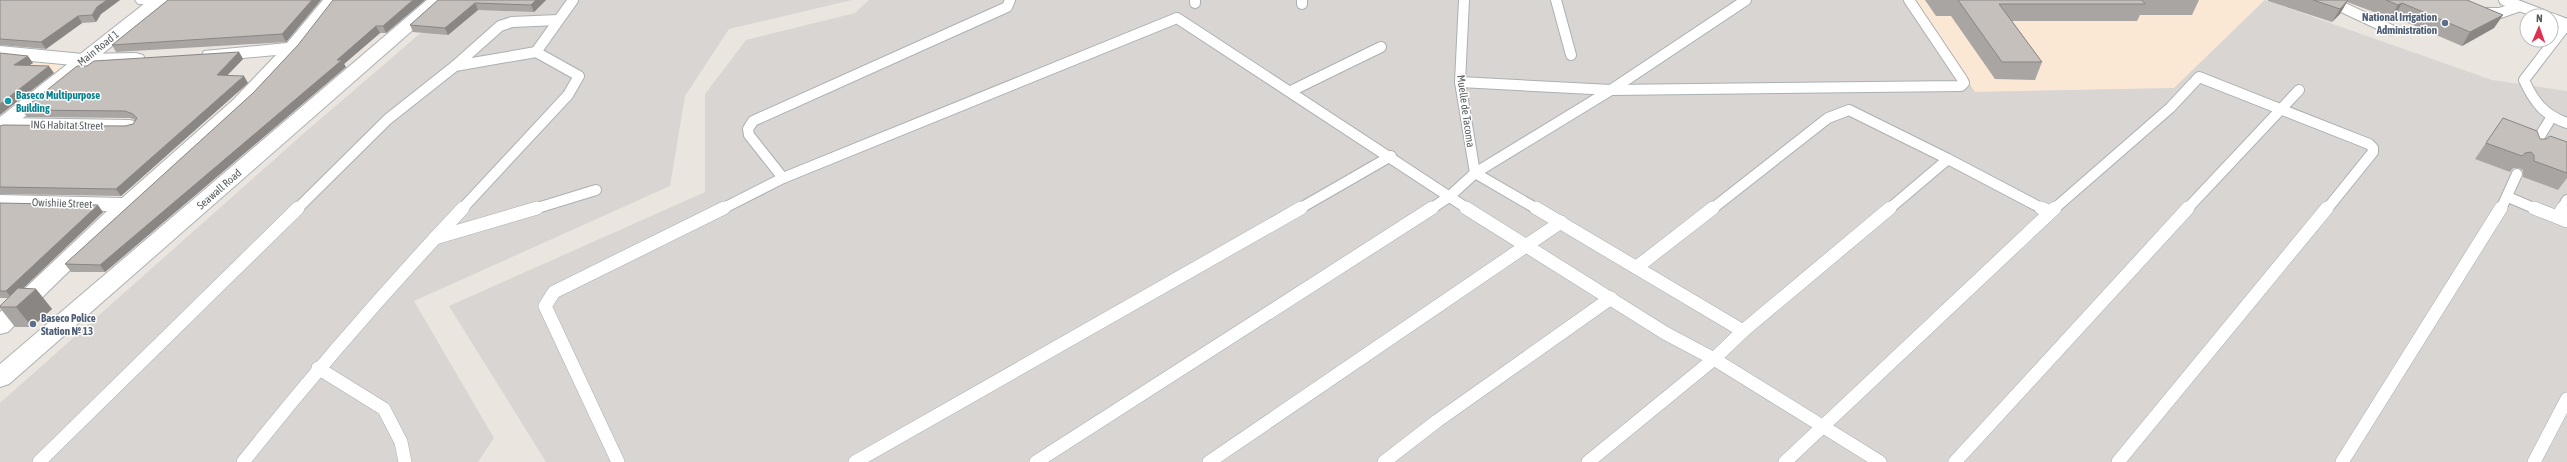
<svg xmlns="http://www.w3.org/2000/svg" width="2567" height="462" font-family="'Asap Condensed',sans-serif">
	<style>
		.commercial { fill: #fbe8d4 }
		.industrial { fill: #d9d5d2 }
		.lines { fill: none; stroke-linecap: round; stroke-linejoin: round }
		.lane-far1-casing { stroke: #abb0b2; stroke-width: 12 }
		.lane-casing { stroke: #abb0b2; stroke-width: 14 }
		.street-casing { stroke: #abb0b2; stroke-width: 2 }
		.secondary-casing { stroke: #acb2b5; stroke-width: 2 }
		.lane-far1 { stroke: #fff; stroke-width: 10 }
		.lane { stroke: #fff; stroke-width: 13 }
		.street { fill: #fff; fill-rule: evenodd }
		.secondary { fill: #fff; fill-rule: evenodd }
		.wall { fill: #a9a5a2 }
		.shaded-wall { fill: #8a8684 }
		.building { fill: #c5c0bc; stroke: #8a8684 }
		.service-dot { fill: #5c6f8a; stroke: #fff; stroke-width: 1.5 }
		.culture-dot { fill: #0f9aa8; stroke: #fff; stroke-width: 1.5 }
		.labels { text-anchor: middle; stroke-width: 3; stroke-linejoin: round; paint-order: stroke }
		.service-label { font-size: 11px; font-weight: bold; fill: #4e5e75; stroke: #fff; text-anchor: end }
		.street-label { font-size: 11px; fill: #585e60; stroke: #fff }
		.culture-label { font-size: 11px; font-weight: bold; fill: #0d838f; stroke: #fff; text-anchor: start }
	</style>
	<rect width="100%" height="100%" fill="#ebe5e0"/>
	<g class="commercial">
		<path d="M1913,0H2264L2174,88L1974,92Z"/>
		<path d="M36,62L65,64L0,116V88Z"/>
	</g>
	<g class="industrial">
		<path d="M459,0H852L729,29L685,96L670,186L414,301L494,438L478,462H0V403L303,134Z"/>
		<path d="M869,0H1913L1975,92L2174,88L2265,0L2492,80L2567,91V462H546L449,306L705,192V94L746,40L855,13Z"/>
	</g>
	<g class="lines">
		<defs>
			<g id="lane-far1">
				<path d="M1195,0V3"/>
				<path d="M1302,0V4"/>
				<path d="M1464,0L1460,82L1475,173"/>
				<path d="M1556,0L1571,55"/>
				<path d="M2327,0L2391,30"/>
				<path d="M2504,0L2546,16"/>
				<path d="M2484,13H2500L2520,6"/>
				<path d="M2551,18L2567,24"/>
				<path d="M2567,24L2524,80C2534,102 2544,115 2567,123"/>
				<path d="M455,66L500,26L512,22L558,20"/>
				<path d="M1460,82L1611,90L1961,86L1964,83L1962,79L1909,0"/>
				<path d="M1291,91L1381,47"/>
				<path d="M2532,149L2551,118"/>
				<path d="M1475,173L1537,209"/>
				<path d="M783,178L1177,18L1468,209"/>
				<path d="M2508,197L2536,209"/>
				<path d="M297,209L388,119L455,66L536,52"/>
				<path d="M462,209L568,95L579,76L536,52L573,0"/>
				<path d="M534,209L596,190"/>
				<path d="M722,209L783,178L749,135L748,129L753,121L1007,7L1010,0"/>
				<path d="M1299,209L1391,156"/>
				<path d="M1431,209L1450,196L1475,173L1611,90L1746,0"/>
				<path d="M1712,209L1828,118L1849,110L1948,159"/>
				<path d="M1889,209L1948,159L2043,209"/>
				<path d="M2054,209L2170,108L2199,77L2369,144L2373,148V152L2327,209"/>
				<path d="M2187,209L2299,90"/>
				<path d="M2501,209L2517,174"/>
				<path d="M2562,209L2567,200"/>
			</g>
			<g id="lane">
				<path d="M1466,208L1665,333L1714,359L1588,462"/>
				<path d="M1536,208L1743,331L1714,359L1880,462"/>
				<path d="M2041,208L2050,212"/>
				<path d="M2534,208L2567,221"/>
				<path d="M2558,217L2563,208"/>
				<path d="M435,238L537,208"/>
				<path d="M1637,267L1713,208"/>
				<path d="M1743,331L1890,208"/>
				<path d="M318,368L384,409L401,442L405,462"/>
				<path d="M39,462L298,208"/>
				<path d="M243,462C313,374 386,290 463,208"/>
				<path d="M618,462L545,306L554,292L724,208"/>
				<path d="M855,462L1301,208"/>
				<path d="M1036,462L1432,208"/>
				<path d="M1209,462L1561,222"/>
				<path d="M1384,462L1437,421L1611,298"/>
				<path d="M1785,462L2055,208"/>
				<path d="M1955,462L2188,208"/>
				<path d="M2118,462L2327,208"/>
				<path d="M2342,462L2501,208"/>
				<path d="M2534,462L2567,399"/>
			</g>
			<g id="street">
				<path d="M135,0H166L167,1L164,5L138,4Z"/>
				<path d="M323,0H341C291,72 225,130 160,187C108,234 57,281 8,332L0,334V312L107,211L0,209V195L122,198L233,100L276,55L211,61L204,59L202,55L204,51L287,43Z"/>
				<path d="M427,0H447L9,384L0,387V364Z"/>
				<path d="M0,46L83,54L136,53L143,55L145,59L143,63L136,65L83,66L0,58Z"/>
				<path d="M0,118L130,120L137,122L140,126L137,130L130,132L0,130Z"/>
			</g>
			<path id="secondary" d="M149,0H169L7,131L0,133V117Z"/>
		</defs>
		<use href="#lane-far1" class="lane-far1-casing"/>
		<use href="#lane" class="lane-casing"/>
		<use href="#street" class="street-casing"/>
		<use href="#secondary" class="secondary-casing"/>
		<use href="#lane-far1" class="lane-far1"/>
		<use href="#lane" class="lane"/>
		<use href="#street" class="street"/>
		<use href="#secondary" class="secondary"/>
	</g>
	<g class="wall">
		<path d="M0,0H120L101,14L96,22L82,23L46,49L0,45Z"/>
		<path d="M168,0H321L286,42L116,52L112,45Z"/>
		<path d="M425,0L386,33H380L344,64L346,67L105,272H71L65,264L253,93L298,45Z"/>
		<path d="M438,0H546L534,12L478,10L448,35L413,32L410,25Z"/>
		<path d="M1925,0H2199L2192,15H2140L2137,21H2012L2042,62L2035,80L1995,79L1951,16H1936Z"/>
		<path d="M2268,0H2467L2503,15L2494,28L2462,46L2394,17L2390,18L2347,2L2340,14L2332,22L2268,1Z"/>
		<path d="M239,52L243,59L227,75L248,83L121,196L0,194V126H125L133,124L135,120L130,118L27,117L22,110L87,66Z"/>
		<path d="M2503,118L2540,139L2567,142V178L2558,190L2523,177V170L2519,168H2513L2510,172L2475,159Z"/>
		<path d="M0,203L103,212L23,288L36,289L52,309L32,327H15L0,308V306L8,298H0Z"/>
	</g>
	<g class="shaded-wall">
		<path d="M107,0H120L101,14L96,22L92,15L97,7Z"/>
		<path d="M312,0H321L286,42L282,34Z"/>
		<path d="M413,0H425L386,33L383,26Z"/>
		<path d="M536,0H546L534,12L531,5Z"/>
		<path d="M2348,0L2340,14L2332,22L2340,9Z"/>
		<path d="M475,3L478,10L448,35L445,28Z"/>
		<path d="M2402,3L2394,17L2390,18L2398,5Z"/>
		<path d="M2503,15L2494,28L2462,46L2470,32Z"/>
		<path d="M78,16L82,23L46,49L41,42Z"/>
		<path d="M376,26L380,33L344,64L346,67L105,272L100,265Z"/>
		<path d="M239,52L243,59L221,82L217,75Z"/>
		<path d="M28,56L33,63L19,72L14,65Z"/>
		<path d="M49,66L54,73L0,115V104Z"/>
		<path d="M244,76L248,83L121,196L116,189Z"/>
		<path d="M98,205L103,212L12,299L6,291Z"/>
		<path d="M36,289L52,309L32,327L16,307Z"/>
	</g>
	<g class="building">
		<path d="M0,0H107L97,7L92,15L78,16L41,42L0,39Z"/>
		<path d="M168,0H312L282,34L112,45Z"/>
		<path d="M333,0H413L383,26H376L337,60H342L100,265L65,264L253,93L298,45Z"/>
		<path d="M438,0H536L531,5L475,3L445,28L410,25Z"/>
		<path d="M1958,0H2142L2145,4H1999L2042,62H2002Z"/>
		<path d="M2313,0H2348L2340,9Z"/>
		<path d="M2386,0H2467L2503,15L2470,32L2402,3L2398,5Z"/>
		<path d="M239,52L217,75L244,76L116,189L0,187V126L3,125L125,126L133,124L137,118L133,114L125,111L22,110L77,66H87L94,61Z"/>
		<path d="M0,53L28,56L14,65L49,66L0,104Z"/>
		<path d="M2503,118L2537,131L2540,139H2546L2550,136L2567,142V173L2534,161V155L2531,152L2525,153L2522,156L2486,143Z"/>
		<path d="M0,203L98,205L6,291H0Z"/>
		<path d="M18,288L36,289L16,307H0V306Z"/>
	</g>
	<g class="service-dot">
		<circle cx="2445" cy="23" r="4"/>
		<circle cx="33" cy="324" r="4"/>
	</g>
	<circle class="culture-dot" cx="8" cy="101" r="4"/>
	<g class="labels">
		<g class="service-label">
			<text x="2437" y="21">National Irrigation<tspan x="2437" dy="13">Administration</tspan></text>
			<text x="41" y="322" text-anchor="start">Baseco Police<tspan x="41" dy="13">Station № 13</tspan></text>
		</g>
		<g class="street-label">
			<text transform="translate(98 48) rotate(-39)" y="4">Main Road 1</text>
			<text transform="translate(1466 111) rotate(82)" y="4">Muelle de Tacoma</text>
			<text transform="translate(67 125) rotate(1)" y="4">ING Habitat Street</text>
			<text transform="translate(219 189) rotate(-41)" y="4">Seawall Road</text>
			<text transform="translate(62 203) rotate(2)" y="4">Owishiie Street</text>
		</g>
		<g class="culture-label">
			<text x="16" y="99">Baseco Multipurpose<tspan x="16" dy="13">Building</tspan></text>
		</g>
	</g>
	<g transform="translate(2539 28) rotate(2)"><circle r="19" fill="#ffffff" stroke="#bcbfbf"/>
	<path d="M0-3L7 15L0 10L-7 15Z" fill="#df3250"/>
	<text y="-6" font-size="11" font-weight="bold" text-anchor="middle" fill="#585e60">N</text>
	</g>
</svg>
